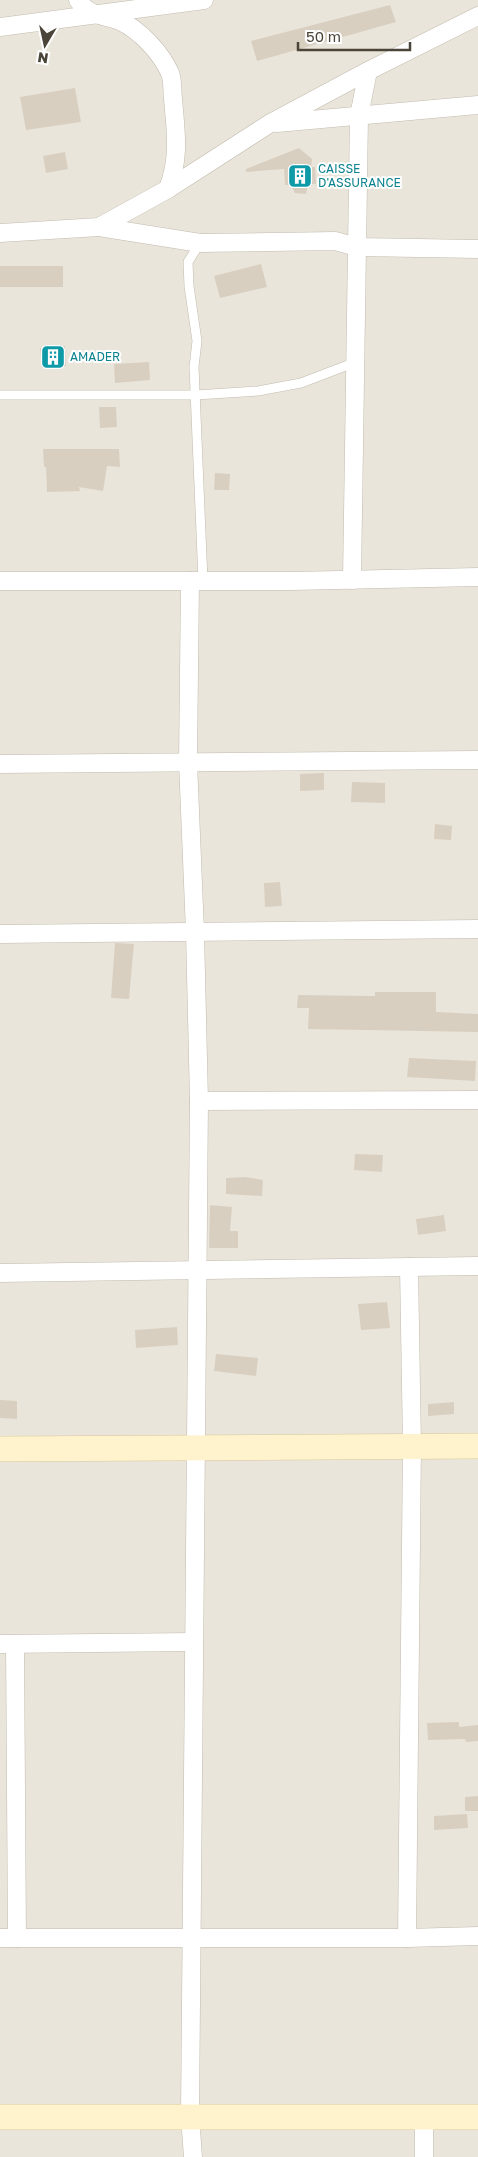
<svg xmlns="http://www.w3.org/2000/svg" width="478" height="2157" font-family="'Golos Text',sans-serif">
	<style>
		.residential { fill: #eae5da }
		.building { fill: #d8cfc1 }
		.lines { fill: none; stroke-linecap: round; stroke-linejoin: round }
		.lane-casing { stroke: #c2bbae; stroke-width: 10 }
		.street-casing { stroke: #c2bbae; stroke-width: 19 }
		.secondary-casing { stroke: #d6c79b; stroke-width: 26 }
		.lane { stroke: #fff; stroke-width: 9 }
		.street { stroke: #fff; stroke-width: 18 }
		.secondary { stroke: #fff3cd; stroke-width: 25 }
		.labels { text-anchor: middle; stroke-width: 4; stroke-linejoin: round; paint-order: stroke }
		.culture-label { font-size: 12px; fill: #0d838f; stroke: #fff; text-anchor: start }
	</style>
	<rect width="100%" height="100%" fill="#f6f3ec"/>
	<rect class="residential" x="0" y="0" width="478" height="2157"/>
	<g class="building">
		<path d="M390,5L396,22L257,61L251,41Z"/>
		<path d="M75,88L81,122L26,130L20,97Z"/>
		<path d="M299,148L312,159L311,167H315L316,184H308L306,194L295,193L291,185H285L284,169L246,172V169Z"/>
		<path d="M65,152L68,169L46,173L43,156Z"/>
		<path d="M261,264L267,287L220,298L214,276Z"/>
		<rect x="0" y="266" width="63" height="21"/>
		<path d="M65,346L66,366L42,368L40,348Z"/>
		<path d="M149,362L150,380L115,383L114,364Z"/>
		<path d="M99,407H116L117,427L100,428Z"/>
		<path d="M43,449H119L120,467L107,466L103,491L79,487L80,491L47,492L46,467H44Z"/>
		<path d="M215,473L230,474L229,490H214Z"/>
		<path d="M324,773V790L300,791V774Z"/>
		<path d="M352,782L385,783V803L351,802Z"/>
		<path d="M435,824L452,826L451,840L434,839Z"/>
		<path d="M280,882L282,906L265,907L264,883Z"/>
		<path d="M115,943L134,944L129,999L111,998Z"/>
		<path d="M375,992H436V1012L478,1014V1032L308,1029L309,1008H297L298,995L375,996Z"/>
		<path d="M409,1058L476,1061L475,1081L407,1077Z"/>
		<path d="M355,1154L383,1155L382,1172L354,1170Z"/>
		<path d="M245,1177L263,1180L262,1196L226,1194V1178Z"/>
		<path d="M210,1205L232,1207L230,1231H238V1248H209Z"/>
		<path d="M444,1215L446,1231L418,1235L416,1219Z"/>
		<path d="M387,1302L390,1328L361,1330L358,1304Z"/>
		<path d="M177,1327L178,1345L136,1348L135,1330Z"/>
		<path d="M216,1354L258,1358L256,1376L214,1371Z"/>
		<path d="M0,1400L17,1401V1419L0,1418Z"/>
		<path d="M454,1402V1414L428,1416V1404Z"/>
		<path d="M459,1722V1727L478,1725V1741L466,1742L465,1739L428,1740L427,1723Z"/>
		<path d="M478,1796V1811H465V1797Z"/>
		<path d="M467,1814L468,1828L434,1830V1816Z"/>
	</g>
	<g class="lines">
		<defs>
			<g id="lane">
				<path d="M200,243L188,262L189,286L197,341L194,367L203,581"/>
				<path d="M0,395H196L258,391L301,383L356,362"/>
			</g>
			<g id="street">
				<path d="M78,0C90,18 103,14 120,21C140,30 161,53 170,73C173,80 172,91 173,99C176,134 180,156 168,189"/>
				<path d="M0,27L204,0"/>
				<path d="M277,123L478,105"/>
				<path d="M99,227L200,243L335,241L357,247L478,249"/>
				<path d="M0,233L99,227L168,189L269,124L368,71L478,16"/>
				<path d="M352,580L359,116L368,71"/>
				<path d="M0,581H292L478,577"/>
				<path d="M190,581L188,762L195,932L199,1101L190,2116L193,2157"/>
				<path d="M0,764L478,760"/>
				<path d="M0,934L478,929"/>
				<path d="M199,1101L478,1100"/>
				<path d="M0,1273L478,1266"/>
				<path d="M0,1644L194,1642"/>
				<path d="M15,1644L17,1938"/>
				<path d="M0,1938H407L478,1936"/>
				<path d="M407,1938L412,1446L409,1267"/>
				<path d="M424,2157V2118"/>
			</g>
			<g id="secondary">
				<path d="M0,1449L478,1446"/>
				<path d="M0,2117H478"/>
			</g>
		</defs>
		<use href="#lane" class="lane-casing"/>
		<use href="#street" class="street-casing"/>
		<use href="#secondary" class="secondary-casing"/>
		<use href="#lane" class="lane"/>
		<use href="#street" class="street"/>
		<use href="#secondary" class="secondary"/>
	</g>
	<defs>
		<symbol id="building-square" viewBox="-11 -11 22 22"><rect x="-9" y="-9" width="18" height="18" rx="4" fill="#0f9aa8" stroke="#fff"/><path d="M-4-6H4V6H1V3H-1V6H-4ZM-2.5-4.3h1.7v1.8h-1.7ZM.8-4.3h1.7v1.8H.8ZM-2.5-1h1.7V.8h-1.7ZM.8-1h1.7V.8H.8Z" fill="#fff"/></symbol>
	</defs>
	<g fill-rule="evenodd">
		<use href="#building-square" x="286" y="162" width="28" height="28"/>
		<use href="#building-square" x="39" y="343" width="28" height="28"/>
	</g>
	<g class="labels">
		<g class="culture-label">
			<text x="318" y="173">CAISSE<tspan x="318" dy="14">D'ASSURANCE</tspan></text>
			<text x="70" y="361">AMADER</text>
		</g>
	</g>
	<g transform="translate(45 45) rotate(189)" stroke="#ffffff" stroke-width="4" paint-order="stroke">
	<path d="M0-4L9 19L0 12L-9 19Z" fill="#4b4439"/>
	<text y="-8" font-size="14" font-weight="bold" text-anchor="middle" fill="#4b4439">N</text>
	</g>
	<path d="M298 42v8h112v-8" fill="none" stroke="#4b4439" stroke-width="2.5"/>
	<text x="306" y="42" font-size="15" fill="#4b4439" stroke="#ffffff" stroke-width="4" paint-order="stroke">50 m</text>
</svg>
